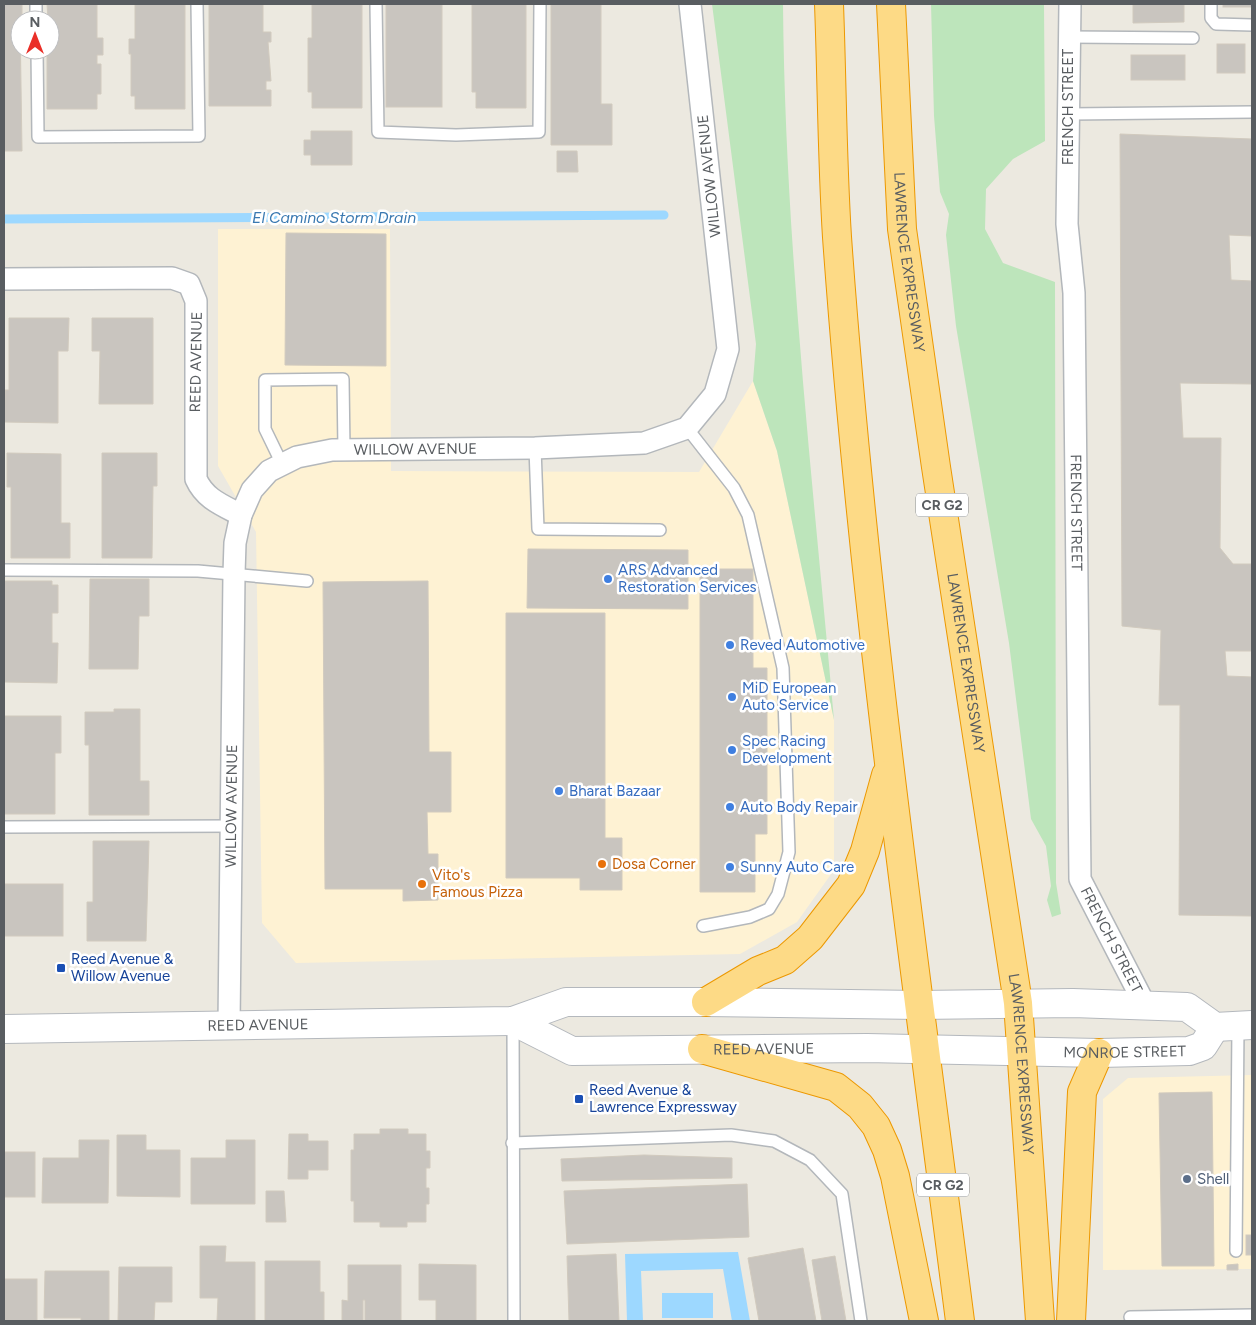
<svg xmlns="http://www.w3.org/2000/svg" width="1256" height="1325" font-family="Figtree,sans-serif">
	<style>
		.commercial { fill: #fef2d3 }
		.green { fill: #bde5bb }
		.water { fill: #9dd8ff }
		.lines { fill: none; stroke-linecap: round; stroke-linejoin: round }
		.stream { stroke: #9dd8ff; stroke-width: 9 }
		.building { fill: #c9c5bf; stroke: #d1cabe }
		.lane-casing { stroke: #b3b7bb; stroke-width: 14 }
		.street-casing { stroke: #b3b7bb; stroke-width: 24 }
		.secondary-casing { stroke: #b4b8bd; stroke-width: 30 }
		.highway-casing { stroke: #ec9800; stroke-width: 30 }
		.lane { stroke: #fff; stroke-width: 11 }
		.street { stroke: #fff; stroke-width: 21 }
		.secondary { stroke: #fff; stroke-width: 28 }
		.highway { stroke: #fdda86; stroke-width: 28 }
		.shop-dot { fill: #3f7fe0; stroke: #fff; stroke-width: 2 }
		.food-dot { fill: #e8710a; stroke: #fff; stroke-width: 2 }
		.transit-dot { fill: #1a4fb4; stroke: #fff; stroke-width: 2 }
		.service-dot { fill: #5c6f8a; stroke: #fff; stroke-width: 2 }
		.labels { text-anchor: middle; stroke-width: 5; stroke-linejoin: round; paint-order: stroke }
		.shield { fill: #fff; stroke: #8b8e90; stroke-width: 1 }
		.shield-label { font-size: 14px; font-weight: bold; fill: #595d61 }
		.street-label { font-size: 15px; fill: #595d61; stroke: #fff }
		.shop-label { font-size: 15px; fill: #366cbe; stroke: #fff; text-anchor: start }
		.food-label { font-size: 15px; fill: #c56008; stroke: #fff; text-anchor: start }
		.transit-label { font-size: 15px; fill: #164399; stroke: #fff; text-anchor: start }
		.service-label { font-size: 15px; fill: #4e5e75; stroke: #fff; text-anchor: start }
		.water-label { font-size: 16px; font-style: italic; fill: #3a79b1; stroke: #fff }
	</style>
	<rect width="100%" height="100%" fill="#ece9e0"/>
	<g class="commercial">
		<path d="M218,229H390L391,471L699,472L753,381L777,451L834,720V870L797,922L740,954L296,963L262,923L256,532L218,466Z"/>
		<path d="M1252,1075V1269L1103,1270V1099L1128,1078Z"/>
	</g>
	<g class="green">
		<path d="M712,4H783C785,243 813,482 834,720L777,451L753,381L756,344Z"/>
		<path d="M931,4H1044L1045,141L1013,159L986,189L985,229L1003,263L1055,282L1056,883L1061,914L1052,917L1047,900L1051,886L1046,846L1031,819L1009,643L956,326L946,235L949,214L940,192L934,116Z"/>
	</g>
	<g class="water">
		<path d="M738,1252L750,1321H732L723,1269L641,1271L643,1321H627L625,1254Z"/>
		<rect x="662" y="1293" width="51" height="25"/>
	</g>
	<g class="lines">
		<path class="stream" d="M4,219L664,215"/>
	</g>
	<g class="building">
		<path d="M4,4H22V20H20L22,151H4Z"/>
		<path d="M47,4H97V38H103V55H97V64H101V94H97V109H47V50H50Z"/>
		<path d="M135,4H185V109H135V96H131V54H129V39H135Z"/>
		<path d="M209,4H263V32H271V42H268L271,81H266V90H271V106H209Z"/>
		<path d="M312,4H362V108H312V92H308V38H312Z"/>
		<rect x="386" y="4" width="56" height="103"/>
		<path d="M472,4H526V108H476V92H472Z"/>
		<path d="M551,4H601V104H612V145H551Z"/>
		<path d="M1133,4H1184V22L1133,23Z"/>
		<rect x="1223" y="4" width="29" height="3"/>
		<rect x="1217" y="44" width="28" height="29"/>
		<rect x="1131" y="55" width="54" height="25"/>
		<path d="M311,131H352V165H311V155H304V140H311Z"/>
		<path d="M1120,134L1252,139V236L1229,235L1231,280L1252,281V384L1180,383L1183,438H1221L1220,548L1233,564H1252V651H1225L1227,676L1252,677V916L1179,915L1180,705H1159L1161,630L1122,626Z"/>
		<path d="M557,151H577L578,172H557Z"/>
		<path d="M286,233L386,234V366L285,365Z"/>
		<path d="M9,318H69L68,351H58V423L4,422L5,390H9Z"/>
		<path d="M92,318H153V404H99L100,351H92Z"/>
		<path d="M7,453L61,454V523H70V558H11V487H7Z"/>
		<path d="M102,453H157V486H153L152,558H102Z"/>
		<path d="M528,549L688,550V609L527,608Z"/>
		<path d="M700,569H753V668H767V834H755V892H700Z"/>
		<path d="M90,579H149V616H139L138,669H89Z"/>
		<path d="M4,581H52V585H58V613H52V643H58L57,683L4,682Z"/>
		<path d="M428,581L429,752H451V812H427L428,854H438V900L403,901V889H325L323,582Z"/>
		<path d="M506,613H605V838H622V890H580V878H506Z"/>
		<path d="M114,709H140V781H149V815H89V745H85V712H114Z"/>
		<path d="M4,716H61V753H55V814H4Z"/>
		<path d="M93,841H149L146,941H87V902H93Z"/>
		<rect x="4" y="884" width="59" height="52"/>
		<path d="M1212,1092L1214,1266H1162L1159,1093Z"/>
		<path d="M380,1129H408V1134H426V1151H430V1168H426V1188H429V1204H426V1222H407V1227H380V1222H354V1201H351V1150H354V1134H380Z"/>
		<path d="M289,1134H308V1141H328V1170H308V1179H288Z"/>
		<path d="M117,1135H146V1150H180V1197L117,1196Z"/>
		<path d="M79,1140H109L108,1203H42L43,1158H79Z"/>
		<path d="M226,1140H255V1204H191V1158H226Z"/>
		<rect x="4" y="1152" width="31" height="45"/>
		<path d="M644,1155L732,1158V1178L562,1181L561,1159Z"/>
		<path d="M747,1184L749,1237L567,1244L564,1191Z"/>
		<path d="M266,1191H284L286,1222H266Z"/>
		<rect x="1246" y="1235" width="6" height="20"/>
		<path d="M200,1246H226L225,1262H255V1321H217L218,1298H200Z"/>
		<path d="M803,1248L816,1321H759L748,1258Z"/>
		<path d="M616,1254L619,1321H569L567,1256Z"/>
		<path d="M835,1256L846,1321H822L812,1260Z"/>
		<path d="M265,1261H320V1292H324V1321H265Z"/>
		<path d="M419,1264L476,1265V1321H436V1300H419Z"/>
		<path d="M1238,1264V1270H1227V1265Z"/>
		<path d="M348,1265H401V1321H365V1300H363V1321H342V1300L348,1301Z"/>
		<path d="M119,1267H172V1302H155L154,1321H118Z"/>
		<path d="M45,1271H109V1321H81V1318H44Z"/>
		<rect x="4" y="1279" width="33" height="42"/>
	</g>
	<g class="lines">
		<defs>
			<g id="lane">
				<path d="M36,4V20"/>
				<path d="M376,4L378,132L456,135L539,132L540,4"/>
				<path d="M1211,4V18L1216,24L1252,25"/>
				<path d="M1069,37L1193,38"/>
				<path d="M37,50L38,137L199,136L197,4"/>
				<path d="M1070,114L1252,112"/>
				<path d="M687,428L734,488L748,515L783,668L789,852L778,894L769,909L750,917L703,926"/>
				<path d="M535,448L538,529L660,530"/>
				<path d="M282,464L265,429V380L343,379L344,450"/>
				<path d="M4,570L198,571L307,581"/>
				<path d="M4,827L231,826"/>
				<path d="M513,1023L514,1321"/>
				<path d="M512,1143L731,1135L774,1141L810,1160L842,1194L861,1321"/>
				<path d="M1236,1251L1238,1026"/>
				<path d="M1130,1317L1252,1315"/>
			</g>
			<g id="street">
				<path id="s1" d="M1070,4L1067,224L1074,293L1080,879L1145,1005"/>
				<path d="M4,279L172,278L189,284L196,301V479C205,499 222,505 241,515"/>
				<path id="s2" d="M229,1025L234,574L235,543L241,515L252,490L269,471L297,457L332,450L535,448L644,443L687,428L715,394L728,349L690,4"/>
			</g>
			<g id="secondary">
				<path id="s3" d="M513,1021L572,1051L867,1048L1099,1053L1189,1051L1203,1046L1215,1027"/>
				<path id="s4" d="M4,1029L513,1021L566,1002H706L919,1005L1073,1003L1187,1007L1215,1027L1252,1025"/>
			</g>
			<g id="highway">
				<path d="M829,4C832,81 832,159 837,237C863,600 914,960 960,1321"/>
				<path id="s5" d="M891,4L902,229L936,467L1018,1003L1040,1321"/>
				<path d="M706,1002L758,971L785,960L810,938L851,885L865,851L886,775"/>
				<path d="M702,1049L836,1087L860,1106L876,1126L887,1150L895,1176L924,1321"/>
				<path d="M1071,1321L1082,1092L1099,1053"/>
			</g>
		</defs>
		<use href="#lane" class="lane-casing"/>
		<use href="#street" class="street-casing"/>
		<use href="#secondary" class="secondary-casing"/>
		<use href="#highway" class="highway-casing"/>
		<use href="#lane" class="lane"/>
		<use href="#street" class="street"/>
		<use href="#secondary" class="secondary"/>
		<use href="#highway" class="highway"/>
	</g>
	<g class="shop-dot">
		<circle cx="608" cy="579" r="5"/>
		<circle cx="730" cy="645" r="5"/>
		<circle cx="732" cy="697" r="5"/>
		<circle cx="732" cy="750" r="5"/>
		<circle cx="559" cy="791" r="5"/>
		<circle cx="730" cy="807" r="5"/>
		<circle cx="730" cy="867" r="5"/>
	</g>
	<g class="food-dot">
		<circle cx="602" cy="864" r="5"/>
		<circle cx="422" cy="884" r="5"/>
	</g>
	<g class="transit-dot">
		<rect x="56" y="963" width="10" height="10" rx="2.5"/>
		<rect x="574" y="1094" width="10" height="10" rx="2.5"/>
	</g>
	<circle class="service-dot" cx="1187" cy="1179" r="5"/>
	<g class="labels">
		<g class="shield">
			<rect x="916" y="493.5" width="52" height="23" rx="4"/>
			<rect x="917" y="1173.5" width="52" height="23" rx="4"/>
		</g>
		<g class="shield-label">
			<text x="942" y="510">CR G2</text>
			<text x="943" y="1190">CR G2</text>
		</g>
		<g class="street-label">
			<text transform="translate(1068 107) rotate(-90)" y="5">FRENCH STREET</text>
			<text transform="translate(709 176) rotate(-96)" y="5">WILLOW AVENUE</text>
			<text dy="5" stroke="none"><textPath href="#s5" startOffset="259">LAWRENCE EXPRESSWAY</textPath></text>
			<text transform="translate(196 362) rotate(-89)" y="5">REED AVENUE</text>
			<text dy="5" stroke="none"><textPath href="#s2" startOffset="714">WILLOW AVENUE</textPath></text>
			<text dy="5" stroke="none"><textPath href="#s1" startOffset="509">FRENCH STREET</textPath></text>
			<text dy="5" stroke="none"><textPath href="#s5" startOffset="664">LAWRENCE EXPRESSWAY</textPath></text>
			<text dy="5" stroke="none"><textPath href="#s2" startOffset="219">WILLOW AVENUE</textPath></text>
			<text dy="5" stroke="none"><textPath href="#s1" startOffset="944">FRENCH STREET</textPath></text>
			<text dy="5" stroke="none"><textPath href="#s4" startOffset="254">REED AVENUE</textPath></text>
			<text dy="5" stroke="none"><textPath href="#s3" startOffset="258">REED AVENUE</textPath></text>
			<text dy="5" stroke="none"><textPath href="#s3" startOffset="619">MONROE STREET</textPath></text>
			<text dy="5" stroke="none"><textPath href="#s5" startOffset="1069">LAWRENCE EXPRESSWAY</textPath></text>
		</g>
		<g class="shop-label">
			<text x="618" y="575">ARS Advanced<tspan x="618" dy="17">Restoration Services</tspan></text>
			<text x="740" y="650">Reved Automotive</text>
			<text x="742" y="693">MiD European<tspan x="742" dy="17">Auto Service</tspan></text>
			<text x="742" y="746">Spec Racing<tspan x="742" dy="17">Development</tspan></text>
			<text x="569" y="796">Bharat Bazaar</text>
			<text x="740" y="812">Auto Body Repair</text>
			<text x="740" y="872">Sunny Auto Care</text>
		</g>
		<g class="food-label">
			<text x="612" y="869">Dosa Corner</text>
			<text x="432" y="880">Vito's<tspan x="432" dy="17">Famous Pizza</tspan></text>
		</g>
		<g class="transit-label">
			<text x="71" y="964">Reed Avenue &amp;<tspan x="71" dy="17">Willow Avenue</tspan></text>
			<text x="589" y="1095">Reed Avenue &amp;<tspan x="589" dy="17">Lawrence Expressway</tspan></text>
		</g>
		<g class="service-label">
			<text x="1197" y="1184">Shell</text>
		</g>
		<g class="water-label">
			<text x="334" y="223">El Camino Storm Drain</text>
		</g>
	</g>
	<rect width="1256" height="1325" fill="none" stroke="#595d61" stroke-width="10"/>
	<g transform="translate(35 35)"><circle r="24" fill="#ffffff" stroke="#bdbec0"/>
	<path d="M0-4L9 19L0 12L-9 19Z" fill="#ea2f28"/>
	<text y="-8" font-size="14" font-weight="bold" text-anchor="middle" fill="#595d61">N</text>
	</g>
</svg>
